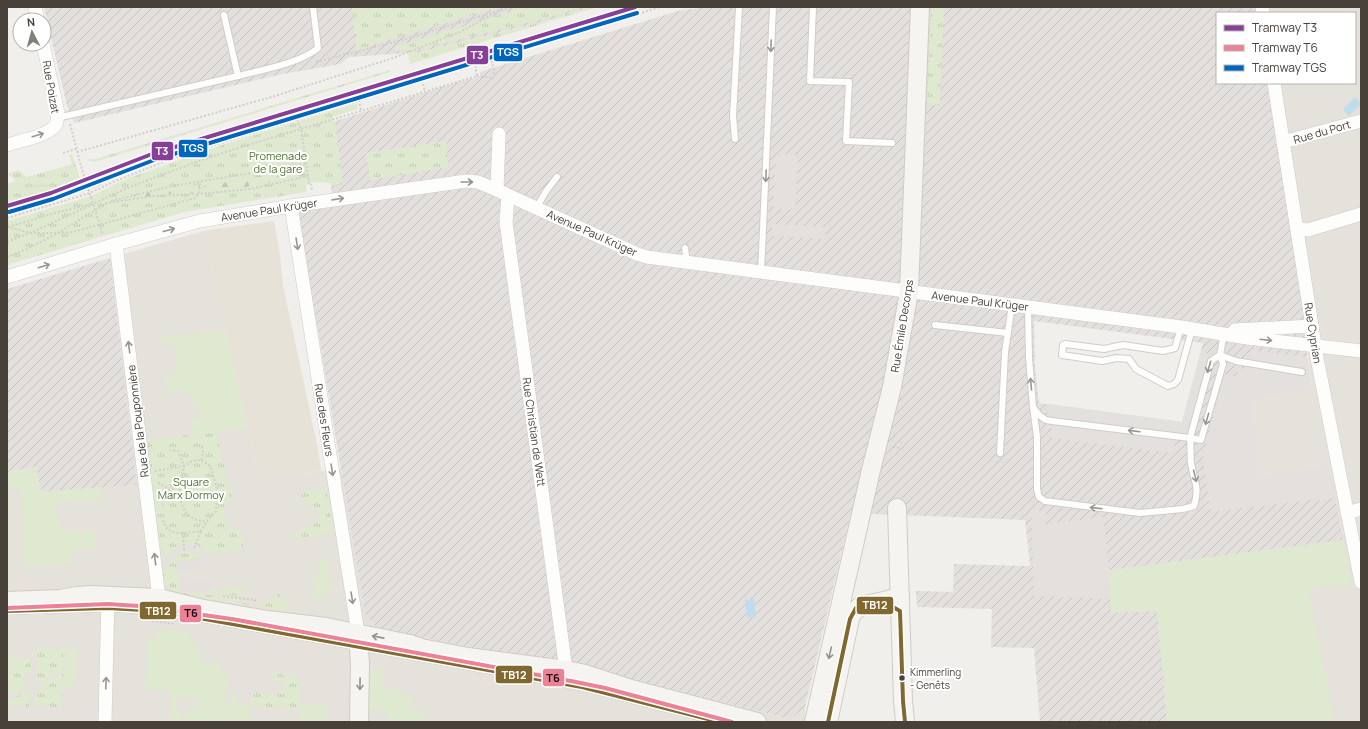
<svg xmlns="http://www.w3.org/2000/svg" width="1368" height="729" font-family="Manrope,sans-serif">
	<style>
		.residential { fill: #e5e1db }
		.industrial { fill: url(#industrial-furrows); fill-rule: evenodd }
		.education { fill: #e7e2d8 }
		.grass { fill: url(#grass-tufts) }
		.forest { fill: url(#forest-firs) }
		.garden { fill: #dfe9cf }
		.parking { fill: #e3e0dd }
		.water { fill: #c1dceb }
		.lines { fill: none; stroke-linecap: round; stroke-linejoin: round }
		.lane-casing { stroke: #cfcdca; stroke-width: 8 }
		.street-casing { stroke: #cfcdca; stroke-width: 14 }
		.secondary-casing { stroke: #d0ccc4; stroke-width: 20 }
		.path { stroke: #d1cfcb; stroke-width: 2; stroke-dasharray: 2 2; stroke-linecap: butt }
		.lane { stroke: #fdfdfc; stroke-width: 6 }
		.street { stroke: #fdfdfc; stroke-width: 13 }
		.secondary { stroke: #f6f4f0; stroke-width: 18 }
		.tram { stroke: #dadad9; stroke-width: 1 }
		.bus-1-casing { stroke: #fff; stroke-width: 7 }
		.bus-1 { stroke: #80682e; stroke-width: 4 }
		.tram-1-casing { stroke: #fff; stroke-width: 7 }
		.tram-2-casing { stroke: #fff; stroke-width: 7 }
		.tram-3-casing { stroke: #fff; stroke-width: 7 }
		.tram-1 { stroke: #873f98; stroke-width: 4 }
		.tram-2 { stroke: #ed8196; stroke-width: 4 }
		.tram-3 { stroke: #0065bd; stroke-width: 4 }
		.oneway { stroke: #999691 }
		.oneway2 { stroke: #96928b }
		.bus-dot { fill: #474139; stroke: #fff; stroke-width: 1.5 }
		.labels { text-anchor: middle; stroke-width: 4; stroke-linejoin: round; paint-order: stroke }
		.bus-label { font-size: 10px; fill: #474139; stroke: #fff; text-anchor: start }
		.street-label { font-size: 11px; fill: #474139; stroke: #fff }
		.park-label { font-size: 11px; fill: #4d7331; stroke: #fff }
		.line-badge { stroke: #fff; stroke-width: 1.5 }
		.badge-label { font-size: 11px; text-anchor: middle; font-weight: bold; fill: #fff }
		.pale-badge-label { font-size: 11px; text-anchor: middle; font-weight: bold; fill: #111 }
	</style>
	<defs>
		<pattern id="industrial-furrows" width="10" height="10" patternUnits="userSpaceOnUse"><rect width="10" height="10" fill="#e3dfdc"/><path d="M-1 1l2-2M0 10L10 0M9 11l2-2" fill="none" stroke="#c4c1be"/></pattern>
		<pattern id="grass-tufts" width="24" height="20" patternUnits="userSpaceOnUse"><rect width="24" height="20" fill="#dfe9cf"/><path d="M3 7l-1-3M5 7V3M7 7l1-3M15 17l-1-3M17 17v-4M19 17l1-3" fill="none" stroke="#c1c9b2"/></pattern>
		<pattern id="forest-firs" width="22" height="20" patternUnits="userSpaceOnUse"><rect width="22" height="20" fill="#dfe9cf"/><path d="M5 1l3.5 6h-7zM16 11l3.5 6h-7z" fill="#c1c9b2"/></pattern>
	</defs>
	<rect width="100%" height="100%" fill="#f1efec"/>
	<g class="residential">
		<path d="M1259,7H1361V722H1164L1109,570L1328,465L1294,472L1257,477L1252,398L1312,387L1271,83H1355V13H1260Z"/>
		<path d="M203,231L259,478L341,469L365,614L435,639L477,648L576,665L790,719L805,707V722H7V472L41,492L137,485L110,258Z"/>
	</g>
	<g class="industrial">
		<path d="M44,7H590L549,20L421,52L349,57L340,64L278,75L74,123L67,106Z"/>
		<path d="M711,7H1259L1260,13H1217V83H1271L1307,306V357L1312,388L1252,398L1257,477L1294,472L1328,465L1343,540L1109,570L1157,611L1167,722H1040L1034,648L991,647L992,609L917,607L916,591L953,592L954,564L1030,566L1025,520L851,513L805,707L790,719L576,665L477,648L379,629L365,614L318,331L295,213L332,194L323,125L458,82L480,77V72L681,10ZM1034,321L1203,343L1182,422L1039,403L1035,367Z"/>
		<path d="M110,258L137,485L41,492L36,467L7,472V289Z"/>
	</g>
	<path class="education" d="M274,221L280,255L283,285L318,449L321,471L259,478L203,231Z"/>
	<g class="grass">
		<path d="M352,7H499L369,46L364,49L356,50Z"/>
		<path d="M525,7H582L543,19L417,50L395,51L394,47Z"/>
		<path d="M590,7H597L410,64L408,53L421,52L549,20Z"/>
		<path d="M931,7H944L940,105H927Z"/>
		<path d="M390,70V72L94,162L87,160L91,158L92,160Z"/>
		<path d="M357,103L358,109L332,117L333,121H335L343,184L331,186L330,183L310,182V184L306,185L307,192L184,212L7,265V221L91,196L126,179L225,144Z"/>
		<path d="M235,134C188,150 139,165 95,188H92L91,186L98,183L103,178L148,162Z"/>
		<path d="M446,141L449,167L370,180L366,153Z"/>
		<path d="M72,154L82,184L52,196L7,210V184L16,181L8,174L18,170L27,177L72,164L69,155Z"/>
		<path d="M216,432L232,499L224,507C223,522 227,528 241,532L244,543L242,547L237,550L211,554L194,543L178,545L171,554H166L160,550L146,440Z"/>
		<path d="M326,488L333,529L328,534L290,539L287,538L295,536V533L303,532V528L311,526L310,523L319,522L316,507L310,508L308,500L302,501L301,492Z"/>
		<path d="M192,552L198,553L201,557L200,558L176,562L182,593L198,592L201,594L246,600L249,602V605L176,594L163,582L162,569L180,554Z"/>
		<path d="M234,586L245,588L246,597L201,591Z"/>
		<path d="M278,590L280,600L288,599L291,612L259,607L260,603L271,601L275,598L274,591Z"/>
		<path d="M37,648H65L63,670L36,683Z"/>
		<path d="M9,658L31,659V671L21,676L27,687L7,696Z"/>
		<path d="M271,673H281L282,676H300L299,709L250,707L251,692L282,694L283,680H273L270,677Z"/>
		<path d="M63,674L62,708L35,707V694L43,689L40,684Z"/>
		<path d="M29,691L30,694L29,707L7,706V701Z"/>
	</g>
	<g class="forest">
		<path d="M303,168L304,175C270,183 236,189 201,193V187Z"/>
		<path d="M198,185L197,193L169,194L136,198L135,195L155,191Z"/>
	</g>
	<g class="garden">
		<path d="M225,330L247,428L193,434L191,419L201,418L200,407H195L193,395L186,396L178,390L168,394L164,375L177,374L173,343L162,344L160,336Z"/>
		<path d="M36,467L41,492L101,487L102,500L55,502L62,531H94L95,549L72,550L73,561L69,564L25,566L21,488H9L10,508H7V472Z"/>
		<path d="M1343,540L1352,583L1308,589L1335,722H1167L1157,611L1111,613L1109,570Z"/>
		<path d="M326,558L329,580H333L335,590L323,592L324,598L312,600L311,592L315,591L313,582L317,581L316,573L320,572L318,559Z"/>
		<path d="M156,628L189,633V639L192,640L198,649L202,662L220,664V675H228L226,703H232V695H238L237,705L250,706L249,722L226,720V722L185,720L186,711H191V708H197V698L177,697L176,709H181L180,722H170L171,692L146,691L148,639L155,640Z"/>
		<path d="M65,648H77L75,687L63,686Z"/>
		<path d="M383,666L382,687L413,695L410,709L425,711V722H387V711L369,710L370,671L377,667Z"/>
		<path d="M299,704L327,705L326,721L343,722H298Z"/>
	</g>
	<g class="parking">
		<path d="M776,154L798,155L795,210L773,209Z"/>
		<path d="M772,224L826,227L825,239L772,236Z"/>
		<path d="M1252,350L1307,357L1312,388L1252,398L1257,477L1294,472L1328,465L1334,498L1317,501L1316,499L1211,512L1203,458L1212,420L1224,374L1236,377L1239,368L1248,370Z"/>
		<path d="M1201,352L1212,354L1190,438L1176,436L1173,453L1051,438L1052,421L1046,420L1049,404L1182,422Z"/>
		<path d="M1031,509L1046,512L1044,524L1103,517L1109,570L1110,599L1034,596Z"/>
		<path d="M200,558L202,569L177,572L176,562Z"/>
		<path d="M212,580L213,590L182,593L180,584Z"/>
	</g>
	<g class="water">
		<path d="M1355,97L1361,103V104L1349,116L1343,109Z"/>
		<path d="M754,599L756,617L747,618L745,600Z"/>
	</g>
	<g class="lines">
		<defs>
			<g id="lane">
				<path d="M813,7L810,81L849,82L846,141L892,143"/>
				<path d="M238,76C261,70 301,63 318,48L313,7"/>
				<path d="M57,118L238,76L224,15"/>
				<path d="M735,139L733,116L739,7"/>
				<path d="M536,208L547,190L557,177"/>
				<path d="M685,248L687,263"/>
				<path d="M761,273L773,7"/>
				<path d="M1028,307L1029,358L1033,407L1040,416L1046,420L1052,421L1190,438L1211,361L1220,355L1224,333"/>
				<path d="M935,325L1008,333"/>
				<path d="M1181,327L1175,348L1163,351L1123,345L1104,349L1065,344L1063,345L1062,355L1102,361L1117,358L1129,359L1136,369L1168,386L1174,384L1178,380L1192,329"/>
				<path d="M1220,355L1236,361L1302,372"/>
				<path d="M1033,407L1037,437V489L1039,497L1045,501L1140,513L1183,509L1194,506C1200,487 1194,482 1191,463C1190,455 1191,446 1190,438L1201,440L1223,364L1220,355"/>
				<path d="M1000,453L1005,352L1012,305"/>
				<path d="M7,611L108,608L160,611L582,687L720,722"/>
			</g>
			<g id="street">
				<path d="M35,7L38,20"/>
				<path d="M1262,7L1263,13"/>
				<path d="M1274,83L1317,358L1361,582"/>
				<path d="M1283,142L1361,121"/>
				<path d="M7,145C20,141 47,136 55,126C58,122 57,118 58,113L43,44"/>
				<path d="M497,190L499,134"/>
				<path d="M508,195L506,222L566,670"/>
				<path d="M291,206L358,633"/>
				<path d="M1298,229L1308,230L1361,214"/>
				<path d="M116,244L159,598"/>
				<path d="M7,277L116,244L200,221L291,206L466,181L478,182L497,190L637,254L647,257L1181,327L1247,338L1361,351"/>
				<path d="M1235,330L1312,326"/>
				<path d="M1347,513L1361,509"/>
				<path d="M105,722L108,596"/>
			</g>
			<g id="secondary">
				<path d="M897,508L903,701L905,722"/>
				<path d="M7,601L60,599L78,596L90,595L159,598L199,608L267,620L326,627L410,644L421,648L468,657L566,670L585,674L631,689L757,722"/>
				<path d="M358,633L360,664L359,722"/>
				<path d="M814,722L871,470L892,387L909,292L920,7"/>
				<path d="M828,722L850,619L853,612L861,606L888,600L900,596"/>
			</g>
		</defs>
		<use href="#lane" class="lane-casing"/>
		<use href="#street" class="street-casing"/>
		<use href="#secondary" class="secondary-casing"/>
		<g class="path">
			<path d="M316,62L402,40L511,7"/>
			<path d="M477,76L493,78L494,70L491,59"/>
			<path d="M422,80L425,91"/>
			<path d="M359,100L361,110"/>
			<path d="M297,119L301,129L309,183H311L312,191"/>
			<path d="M70,124L81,166L103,235"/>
			<path d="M77,152L275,96L393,58L460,32L495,13"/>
			<path d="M63,153L76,149"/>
			<path d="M111,201L172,186L306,164"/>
			<path d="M7,218L90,193L113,182L176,157L660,7"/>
			<path d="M7,222L8,227L30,233H58L73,232L195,198L199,194L200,182"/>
			<path d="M8,227L55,213L91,204"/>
			<path d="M7,242L37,230L125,189L196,162L241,147L477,76L475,64"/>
			<path d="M7,257L27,249L58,233L107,203L153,196L199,194L250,189L308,176"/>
			<path d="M893,447L899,448"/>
			<path d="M201,460L203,454L202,445"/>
			<path d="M155,471L184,466L180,485C166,490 164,494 162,508"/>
			<path d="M158,483L169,489"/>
			<path d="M180,485C178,503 186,523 207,521"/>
			<path d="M163,520C167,539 187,532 201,531L207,521L216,511L217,497V489L212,471L210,466L201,460L192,461L184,466L178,451L170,450"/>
			<path d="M183,532L184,550"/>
			<path d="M194,548L201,531"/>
			<path d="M223,596L255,600V603"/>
			<path d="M152,621L175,624"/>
		</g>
		<use href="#lane" class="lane"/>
		<use href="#street" class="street"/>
		<use href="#secondary" class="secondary"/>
		<path class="tram" d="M24,187L52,185"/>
		<defs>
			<g id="bus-1">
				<path d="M7,611L108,608L160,611L582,687L720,722"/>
				<path d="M828,722L850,619L856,608L865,605L891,606L900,611L903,701L905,722"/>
			</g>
		</defs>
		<use href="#bus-1" class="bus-1-casing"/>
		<use href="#bus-1" class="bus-1"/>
		<defs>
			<path id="tram-1" d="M7,206L51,193L152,154L635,7"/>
			<path id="tram-2" d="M7,608L108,604L139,606L232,619L576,682L605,688L732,722"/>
			<path id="tram-3" d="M9,212L53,199L154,160L637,13"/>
		</defs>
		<use href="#tram-1" class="tram-1-casing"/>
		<use href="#tram-2" class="tram-2-casing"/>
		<use href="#tram-3" class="tram-3-casing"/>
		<use href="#tram-1" class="tram-1"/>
		<use href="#tram-2" class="tram-2"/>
		<use href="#tram-3" class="tram-3"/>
	</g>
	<defs><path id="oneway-shaft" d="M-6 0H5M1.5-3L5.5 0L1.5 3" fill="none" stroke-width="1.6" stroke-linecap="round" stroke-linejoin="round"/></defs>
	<g class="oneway">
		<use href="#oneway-shaft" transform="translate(771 46) rotate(92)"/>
		<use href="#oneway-shaft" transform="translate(38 135) rotate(-17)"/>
		<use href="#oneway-shaft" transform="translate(766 176) rotate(92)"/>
		<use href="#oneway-shaft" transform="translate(467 182)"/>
		<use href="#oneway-shaft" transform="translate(338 199) rotate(-8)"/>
		<use href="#oneway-shaft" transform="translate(169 230) rotate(-15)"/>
		<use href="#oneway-shaft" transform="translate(297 244) rotate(81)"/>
		<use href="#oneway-shaft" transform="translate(44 266) rotate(-17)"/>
		<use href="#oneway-shaft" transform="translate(1266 340) rotate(7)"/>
		<use href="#oneway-shaft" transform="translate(129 347) rotate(-97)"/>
		<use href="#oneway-shaft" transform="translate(1209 367) rotate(107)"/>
		<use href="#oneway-shaft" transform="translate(1031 384) rotate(-95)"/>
		<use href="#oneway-shaft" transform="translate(1207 419) rotate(106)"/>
		<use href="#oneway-shaft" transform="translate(1134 431) rotate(-173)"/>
		<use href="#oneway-shaft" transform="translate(332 470) rotate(81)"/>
		<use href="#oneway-shaft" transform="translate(1195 476) rotate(76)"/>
		<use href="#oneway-shaft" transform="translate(1096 508) rotate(-173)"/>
		<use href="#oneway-shaft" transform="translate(155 559) rotate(-97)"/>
		<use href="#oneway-shaft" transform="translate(352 598) rotate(81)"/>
		<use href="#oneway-shaft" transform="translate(106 683) rotate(-88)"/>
	</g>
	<g class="oneway2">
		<use href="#oneway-shaft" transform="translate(378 637) rotate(-169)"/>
		<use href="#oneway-shaft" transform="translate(830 653) rotate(103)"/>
		<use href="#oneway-shaft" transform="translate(360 684) rotate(91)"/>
	</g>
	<circle class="bus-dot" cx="902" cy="678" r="3.5"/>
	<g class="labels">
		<g class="bus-label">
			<text x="910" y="676">Kimmerling<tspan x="910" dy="13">- Genêts</tspan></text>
		</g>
		<g class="street-label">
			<text transform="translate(51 87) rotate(80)" y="4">Rue Poizat</text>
			<text transform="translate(1322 132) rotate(-16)" y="4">Rue du Port</text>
			<text transform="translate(269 210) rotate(-9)" y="4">Avenue Paul Krüger</text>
			<text transform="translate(592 233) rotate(24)" y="4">Avenue Paul Krüger</text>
			<text transform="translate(980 301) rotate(7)" y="4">Avenue Paul Krüger</text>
			<text transform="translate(902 326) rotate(-81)" y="4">Rue Émile Decorps</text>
			<text transform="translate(1313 333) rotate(81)" y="4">Rue Cyprian</text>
			<text transform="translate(324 420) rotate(81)" y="4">Rue des Fleurs</text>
			<text transform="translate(138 421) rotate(-97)" y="4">Rue de la Pouponnière</text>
			<text transform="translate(534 432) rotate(82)" y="4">Rue Christian de Wett</text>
		</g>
		<g class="park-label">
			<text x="278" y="160">Promenade<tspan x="278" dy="13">de la gare</tspan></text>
			<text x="191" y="486">Square<tspan x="191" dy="13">Marx Dormoy</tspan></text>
		</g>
	</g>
	<g class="line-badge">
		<rect x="493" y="43" width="30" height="19" rx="4" fill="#0065bd"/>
		<rect x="466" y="45" width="23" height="20" rx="4" fill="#873f98"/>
		<rect x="178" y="139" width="30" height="19" rx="4" fill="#0065bd"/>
		<rect x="151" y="141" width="23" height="20" rx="4" fill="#873f98"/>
		<rect x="856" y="596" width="38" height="19" rx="4" fill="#80682e"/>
		<rect x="139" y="601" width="38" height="19" rx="4" fill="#80682e"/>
		<rect x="179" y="604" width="23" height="19" rx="4" fill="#ed8196"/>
		<rect x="495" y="665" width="38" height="19" rx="4" fill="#80682e"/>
		<rect x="542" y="668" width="23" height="19" rx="4" fill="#ed8196"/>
	</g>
	<g class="badge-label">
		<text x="508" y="56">TGS</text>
		<text x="477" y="59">T3</text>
		<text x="193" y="152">TGS</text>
		<text x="162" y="155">T3</text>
		<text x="875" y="609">TB12</text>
		<text x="158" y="615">TB12</text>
		<text x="514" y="679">TB12</text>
	</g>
	<g class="pale-badge-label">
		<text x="191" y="617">T6</text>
		<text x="553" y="682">T6</text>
	</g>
	<rect width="1368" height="729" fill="none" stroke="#474139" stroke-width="16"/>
	<rect x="1216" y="12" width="140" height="72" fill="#ffffff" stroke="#b5b3b0"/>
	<rect x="1224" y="25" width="20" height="6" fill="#873f98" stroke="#b5b3b0"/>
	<text x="1252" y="32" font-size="12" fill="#474139">Tramway T3</text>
	<rect x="1224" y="45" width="20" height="6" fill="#ed8196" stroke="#b5b3b0"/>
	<text x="1252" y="52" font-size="12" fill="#474139">Tramway T6</text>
	<rect x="1224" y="65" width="20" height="6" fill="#0065bd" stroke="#b5b3b0"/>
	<text x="1252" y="72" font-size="12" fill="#474139">Tramway TGS</text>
	<g transform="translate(32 32) rotate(354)"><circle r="19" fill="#ffffff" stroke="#b5b3b0"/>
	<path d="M0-3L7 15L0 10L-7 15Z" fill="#827e78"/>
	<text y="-6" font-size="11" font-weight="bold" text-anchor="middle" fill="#474139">N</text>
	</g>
</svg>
